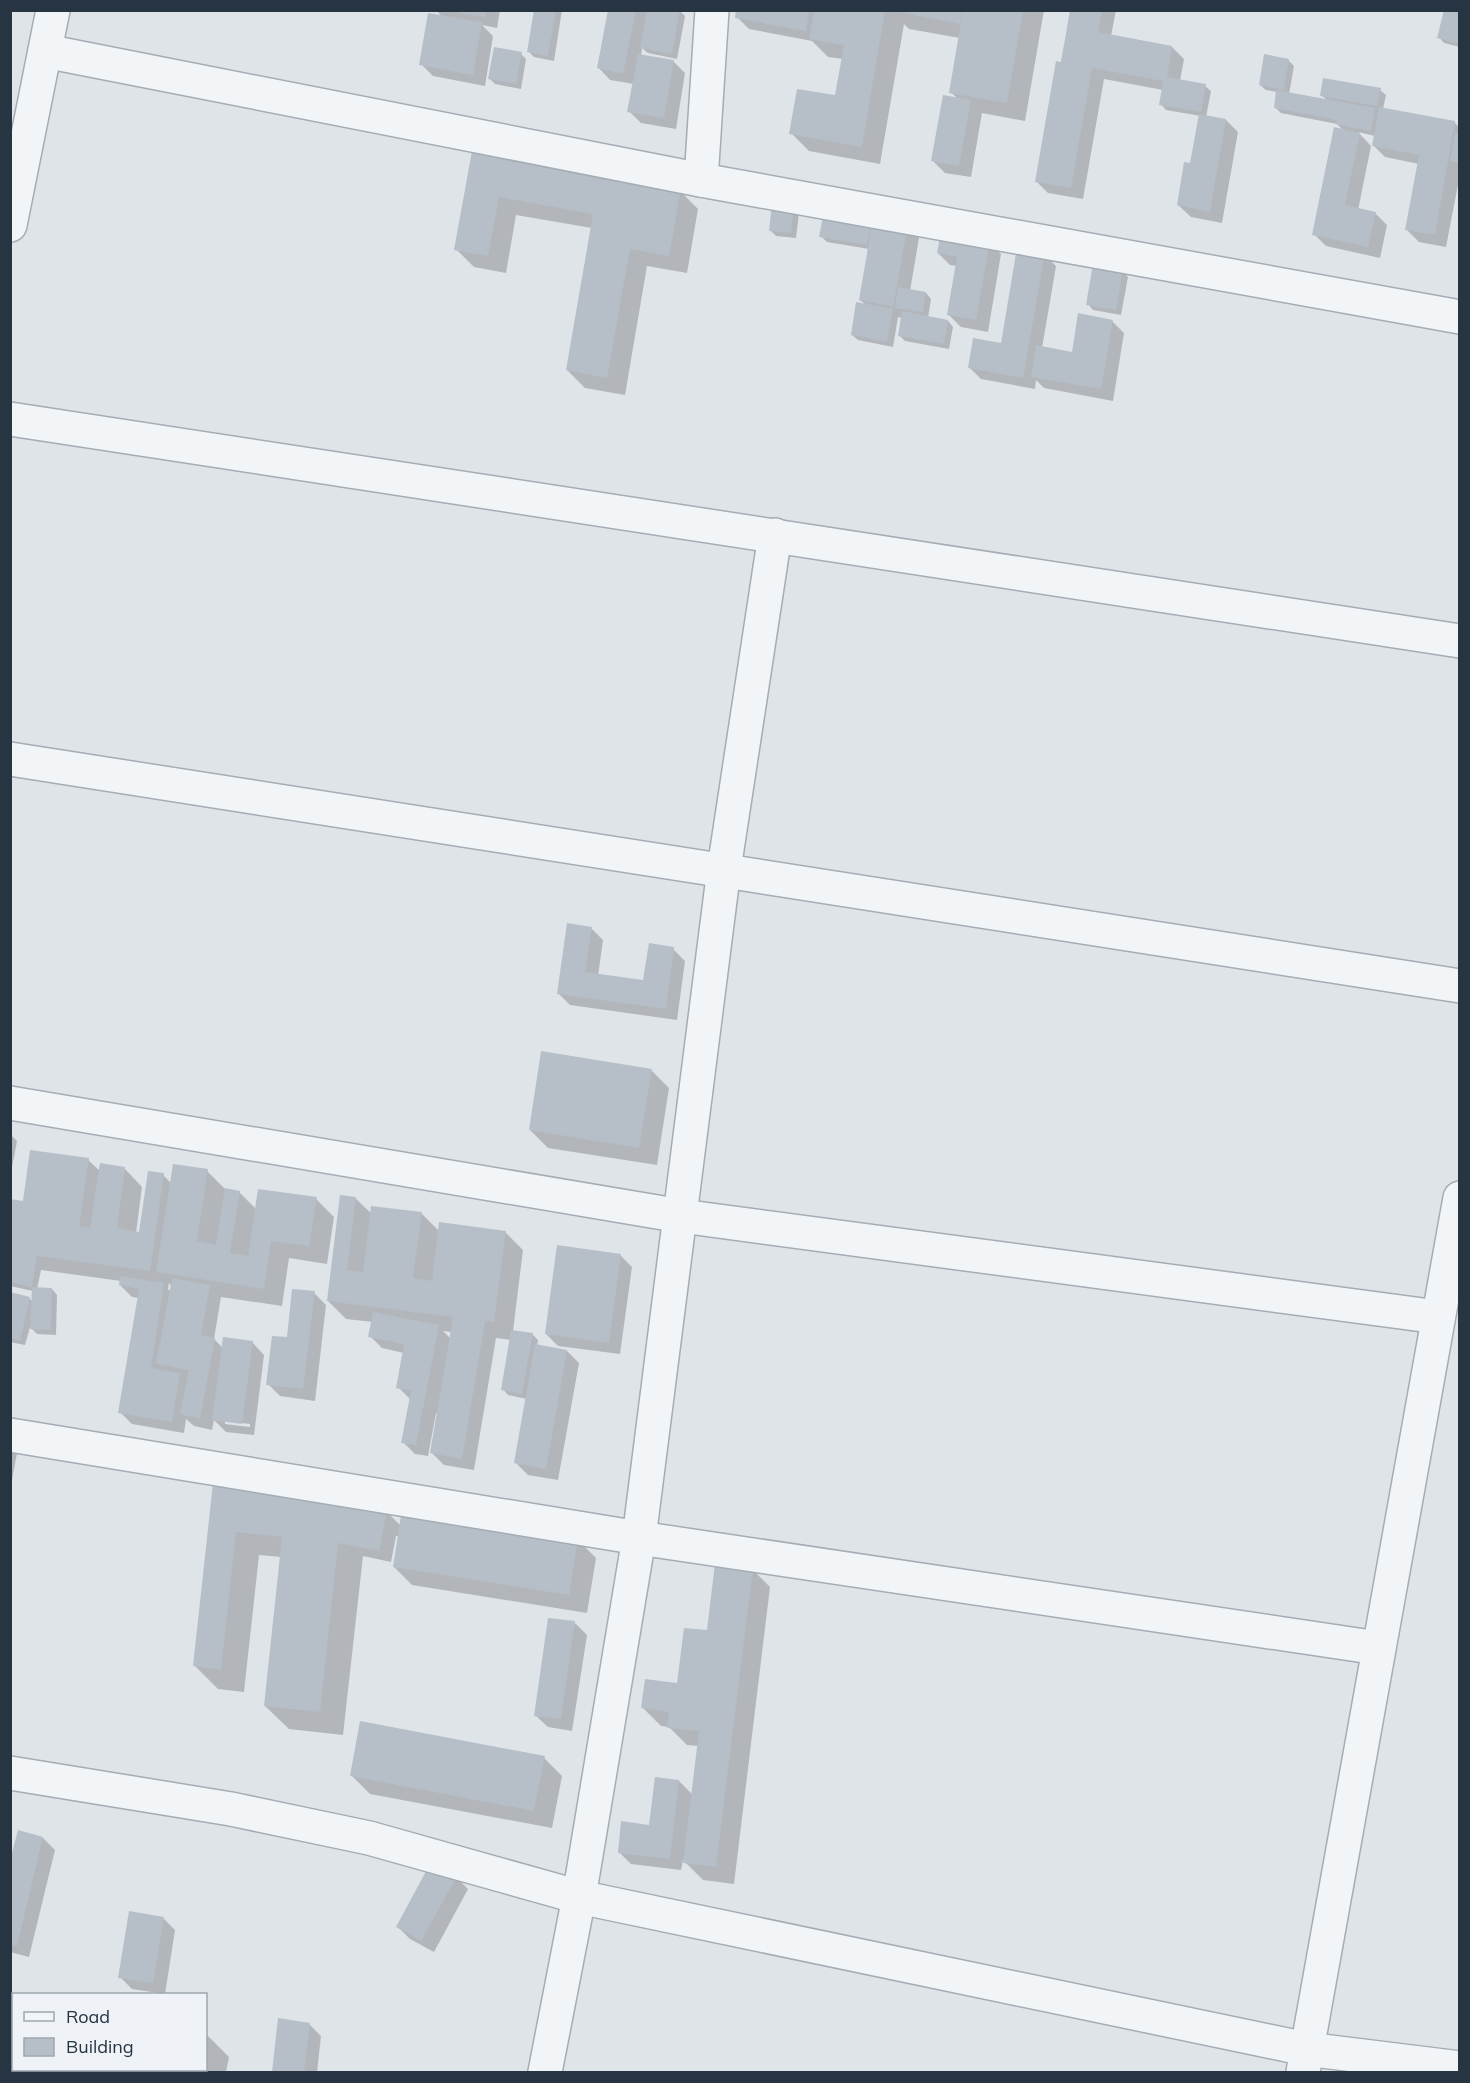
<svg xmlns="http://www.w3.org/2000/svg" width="1470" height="2083" font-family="Mulish,sans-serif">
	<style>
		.shadow { fill: #0003; fill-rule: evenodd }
		.building { fill: #b6bec7 }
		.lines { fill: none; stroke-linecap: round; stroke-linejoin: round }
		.minor-casing { stroke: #a4acb4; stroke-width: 36 }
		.minor { stroke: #f2f5f7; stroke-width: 33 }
	</style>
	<rect width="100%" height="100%" fill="#dfe4e9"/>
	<g class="shadow">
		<path d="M436,10H500L497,28L482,25L493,36L485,86L433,76L421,64L442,17Z"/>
		<path d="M536,10H562L554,61L534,57L529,52Z"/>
		<path d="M610,10H679L685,16L677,59L648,53L642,48L641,56L673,61L685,73L676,129L641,123L629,111L634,84L610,80L598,67Z"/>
		<path d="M738,10H1044L1025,121L982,113L971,177L945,173L933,161L958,99L951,92L960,38L909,29L904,24L880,164L809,151L791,133L836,97L843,59L828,57L812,41L749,29L737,17Z"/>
		<path d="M1072,10H1116L1111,36L1172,47L1184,59L1180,81L1205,86L1211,91L1206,117L1226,120L1238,132L1222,223L1191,217L1178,205L1191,164L1201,116L1166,110L1161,104L1163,90L1104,79L1083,199L1048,193L1036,181Z"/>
		<path d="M1460,10V47L1444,43L1439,37Z"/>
		<path d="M521,54L526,59L521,89L495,84L490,79Z"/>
		<path d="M1288,60L1294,66L1289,94L1327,100L1321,95L1380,90L1386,95L1383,109L1455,123L1460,128V174L1446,247L1419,242L1407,230L1419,164L1385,157L1373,145L1375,136L1358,132L1371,146L1358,210L1375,213L1387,225L1380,258L1326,246L1314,234L1344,131L1337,124L1281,113L1275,107L1277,92L1266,90L1260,85Z"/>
		<path d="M473,153L680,191L698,209L687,273L647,266L625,395L585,388L567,370L592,228L516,215L506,273L474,267L456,249Z"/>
		<path d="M773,205L799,213L796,238L776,236L770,230Z"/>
		<path d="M826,208L907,226L919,238L910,291L926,293L931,299L928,318L948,321L953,327L949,349L905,341L899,335L902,318L898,317L893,347L858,340L852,335L866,305L860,300L869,249L827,242L821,236Z"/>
		<path d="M989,242L1001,254L988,332L961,327L949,315L957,266L950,265L938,253Z"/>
		<path d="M1044,254L1056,266L1042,348L1073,354L1112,321L1124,333L1113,401L1044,388L1036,380L1035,389L981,379L969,367L1002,345Z"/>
		<path d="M1122,271L1128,277L1121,315L1093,310L1088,304Z"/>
		<path d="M591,928L603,940L598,976L645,982L673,949L685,961L677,1020L570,1005L558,993Z"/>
		<path d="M651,1070L669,1088L657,1165L548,1148L530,1130Z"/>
		<path d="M10,1134L17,1141L10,1178Z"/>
		<path d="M88,1160L100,1171L124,1168L142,1187L136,1233H140L163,1175L171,1183L207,1171L225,1189L239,1192L257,1210L316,1199L334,1217L327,1264L289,1258L282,1306L221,1297L214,1339L223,1348L252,1342L264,1355L254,1435L226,1432L214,1420L212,1430L194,1426L186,1419L184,1433L132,1424L120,1412L139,1298L132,1297L120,1285L121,1281L41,1270L37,1289H52L57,1295L56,1335L37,1334L30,1327L25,1345L10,1342V1295L29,1298L32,1301L33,1291L10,1286V1201L25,1203ZM169,1283L172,1286L171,1292L168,1289ZM225,1421L250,1424V1427L225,1424Z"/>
		<path d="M355,1198L372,1214L421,1213L440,1232H505L523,1250L513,1331L532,1334L538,1340L537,1346L567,1351L579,1363L558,1480L528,1475L516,1463L527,1399L508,1395L503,1389L511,1340L496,1338L474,1470L444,1465L432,1453L439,1413H436L428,1456L415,1454L403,1442L410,1399L398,1387L404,1353L382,1348L370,1336L373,1322L346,1319L328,1301ZM443,1331L452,1332L451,1339Z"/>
		<path d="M620,1255L632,1267L620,1354L558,1346L546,1334Z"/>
		<path d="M314,1293L326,1305L315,1401L280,1396L268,1384L288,1339Z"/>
		<path d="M10,1446L17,1453L10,1491Z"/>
		<path d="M214,1485L387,1512L401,1526L578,1540L596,1558L587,1613L412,1585L394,1567L399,1536H396L391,1562L363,1556L343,1735L289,1729L265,1706L281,1557L259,1555L244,1692L218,1689L195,1666Z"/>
		<path d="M752,1569L770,1587L734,1884L703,1880L683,1860L681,1870L631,1864L619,1852L650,1827L679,1781L693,1795L699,1746L687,1745L669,1727L661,1726L643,1708L678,1685L708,1632Z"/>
		<path d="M575,1623L587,1635L572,1731L548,1727L535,1715Z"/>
		<path d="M544,1758L562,1776L552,1828L370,1794L352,1776Z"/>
		<path d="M43,1838L55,1850L29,1957L10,1952V1867Z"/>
		<path d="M456,1877L468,1889L434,1952L410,1939L398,1927Z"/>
		<path d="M163,1918L175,1930L165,1994L132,1989L120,1977Z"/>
		<path d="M10,1998L14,1999V2049H10Z"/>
		<path d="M279,2020L309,2024L321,2036L317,2072H273Z"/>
		<path d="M206,2034L229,2057L226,2072H23L24,2070H206Z"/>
	</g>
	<g class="building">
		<path d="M459,10H486L485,17L459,13Z"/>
		<path d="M534,10H556L548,56L527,52Z"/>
		<path d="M608,10H636L623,74L597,68Z"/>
		<path d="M647,10H680L672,54L640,48Z"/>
		<path d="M736,10H809L806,31L735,18Z"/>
		<path d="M814,10H885L862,147L789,134L797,89L835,95L844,45L809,39Z"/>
		<path d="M889,10H962L960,24Z"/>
		<path d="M963,10H1023L1007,103L949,93Z"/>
		<path d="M1070,10H1102L1098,32L1172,46L1167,77L1206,84L1201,112L1159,105L1163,81L1092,68L1071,188L1035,182L1056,61L1061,62Z"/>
		<path d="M1444,10H1460V44L1437,38Z"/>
		<path d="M428,13L482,22L473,75L419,65Z"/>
		<path d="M494,47L522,52L516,84L488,79Z"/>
		<path d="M638,54L674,60L664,118L627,112Z"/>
		<path d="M1264,54L1289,59L1284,90L1259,85Z"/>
		<path d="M1323,78L1381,88L1377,106L1320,96Z"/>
		<path d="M1276,90L1375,108L1371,131L1336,124V120L1274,108Z"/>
		<path d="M943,95L971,100L959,166L931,161Z"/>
		<path d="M1379,107L1455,121L1435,235L1405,230L1419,155L1372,146Z"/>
		<path d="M1199,114L1226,119L1210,212L1177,205L1184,162L1190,163Z"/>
		<path d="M1334,127L1360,133L1345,205L1376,212L1368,247L1312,235Z"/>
		<path d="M1455,133L1460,134V163L1450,161Z"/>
		<path d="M472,151L681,189L669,256L630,249L607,378L566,370L593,214L499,197L488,256L454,250Z"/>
		<path d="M772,203L794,206L791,233L769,231Z"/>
		<path d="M825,206L872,215L867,245L819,237Z"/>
		<path d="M873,218L908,225L893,307L859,300Z"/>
		<path d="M941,232L990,241L976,320L947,315L957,257L937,253Z"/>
		<path d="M1017,248L1045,253L1023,378L968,368L973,338L1001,343Z"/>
		<path d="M1093,264L1123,270L1116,310L1086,305Z"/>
		<path d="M898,287L926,292L923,312L895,308Z"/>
		<path d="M856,302L893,309L887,342L851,335Z"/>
		<path d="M902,311L948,320L944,344L898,336Z"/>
		<path d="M1078,313L1113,320L1101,389L1031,377L1036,345L1072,352Z"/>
		<path d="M567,923L592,927L585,972L643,980L649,943L674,947L666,1009L557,994Z"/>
		<path d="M541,1051L652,1069L639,1148L529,1130Z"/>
		<path d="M30,1150L89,1158L79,1226L90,1228L100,1163L125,1167L117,1228L139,1232L148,1171L164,1173L150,1271L37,1256L32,1287L10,1282V1199L23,1201Z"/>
		<path d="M173,1164L208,1169L197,1241L216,1245L225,1188L240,1191L230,1253L248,1256L258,1189L317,1197L309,1246L271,1241L264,1289L156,1272Z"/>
		<path d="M340,1195L356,1197L347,1270L363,1272L371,1206L422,1212L413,1278L432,1281L439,1222L506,1231L494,1322L485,1321L462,1459L430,1453L453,1317L327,1301Z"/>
		<path d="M557,1245L621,1254L609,1343L545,1334Z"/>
		<path d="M120,1276L164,1283L151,1368L180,1373L172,1422L118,1413L139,1289L119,1285Z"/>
		<path d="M172,1278L210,1285L201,1335L215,1338L200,1419L180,1414L189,1370L156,1364Z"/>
		<path d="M32,1287L52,1288L51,1330L30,1329Z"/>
		<path d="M292,1289L315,1291L303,1389L266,1385L272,1336L287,1337Z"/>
		<path d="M10,1292L30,1297L20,1341L10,1338Z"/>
		<path d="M373,1312L439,1325L416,1445L401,1443L411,1391L396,1388L404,1344L368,1337Z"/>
		<path d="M511,1330L533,1333L522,1394L501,1390Z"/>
		<path d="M223,1337L253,1341L242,1424L212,1420Z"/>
		<path d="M535,1344L567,1350L546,1469L514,1463Z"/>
		<path d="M213,1483L387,1510L379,1551L338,1543L320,1712L264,1706L282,1537L236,1532L221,1670L193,1666Z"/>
		<path d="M402,1509L578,1538L569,1595L393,1567Z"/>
		<path d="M715,1563L753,1568L716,1867L683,1863L699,1731L667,1728L669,1712L641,1708L645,1679L677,1683L684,1628L707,1630Z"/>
		<path d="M548,1618L575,1621L561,1719L534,1716Z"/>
		<path d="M360,1721L545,1756L534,1811L350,1776Z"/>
		<path d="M655,1777L679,1780L670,1859L618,1853L621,1821L649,1825Z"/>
		<path d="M18,1830L43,1837L17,1946L10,1944V1861Z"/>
		<path d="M431,1862L457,1876L421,1941L396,1927Z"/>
		<path d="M129,1911L164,1917L153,1983L118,1978Z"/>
		<path d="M10,1997H14V2031L10,2030Z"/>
		<path d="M278,2018L310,2023L304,2072H272Z"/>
		<rect x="22" y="2070" width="177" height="2"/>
	</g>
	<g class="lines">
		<defs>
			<g id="minor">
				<path d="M45,51L701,180L1460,317"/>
				<path d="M701,180L712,10"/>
				<path d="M10,225L53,10"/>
				<path d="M10,419L1460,641"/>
				<path d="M10,759L1460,986"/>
				<path d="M10,1103L681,1216L1438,1317"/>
				<path d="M10,1435L639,1538L1378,1648"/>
				<path d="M10,1773L231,1809L369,1838L579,1897L1306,2049L1460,2068"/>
				<path d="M545,2072L579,1897L639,1538L724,869L775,535"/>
				<path d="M1303,2072L1460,1198"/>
			</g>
		</defs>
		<use href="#minor" class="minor-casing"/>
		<use href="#minor" class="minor"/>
	</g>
	<rect width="1470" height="2083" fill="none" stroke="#273442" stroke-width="24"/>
	<rect x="12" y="1993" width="195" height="78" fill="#eff3f7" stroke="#9fa7af" stroke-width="1.5"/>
	<rect x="24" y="2012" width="30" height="9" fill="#f2f5f7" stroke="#9fa7af" stroke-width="1.5"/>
	<text x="66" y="2023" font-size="18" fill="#273442">Road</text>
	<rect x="24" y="2038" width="30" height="18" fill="#b6bec7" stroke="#9fa7af" stroke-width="1.5"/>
	<text x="66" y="2053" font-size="18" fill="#273442">Building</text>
</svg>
